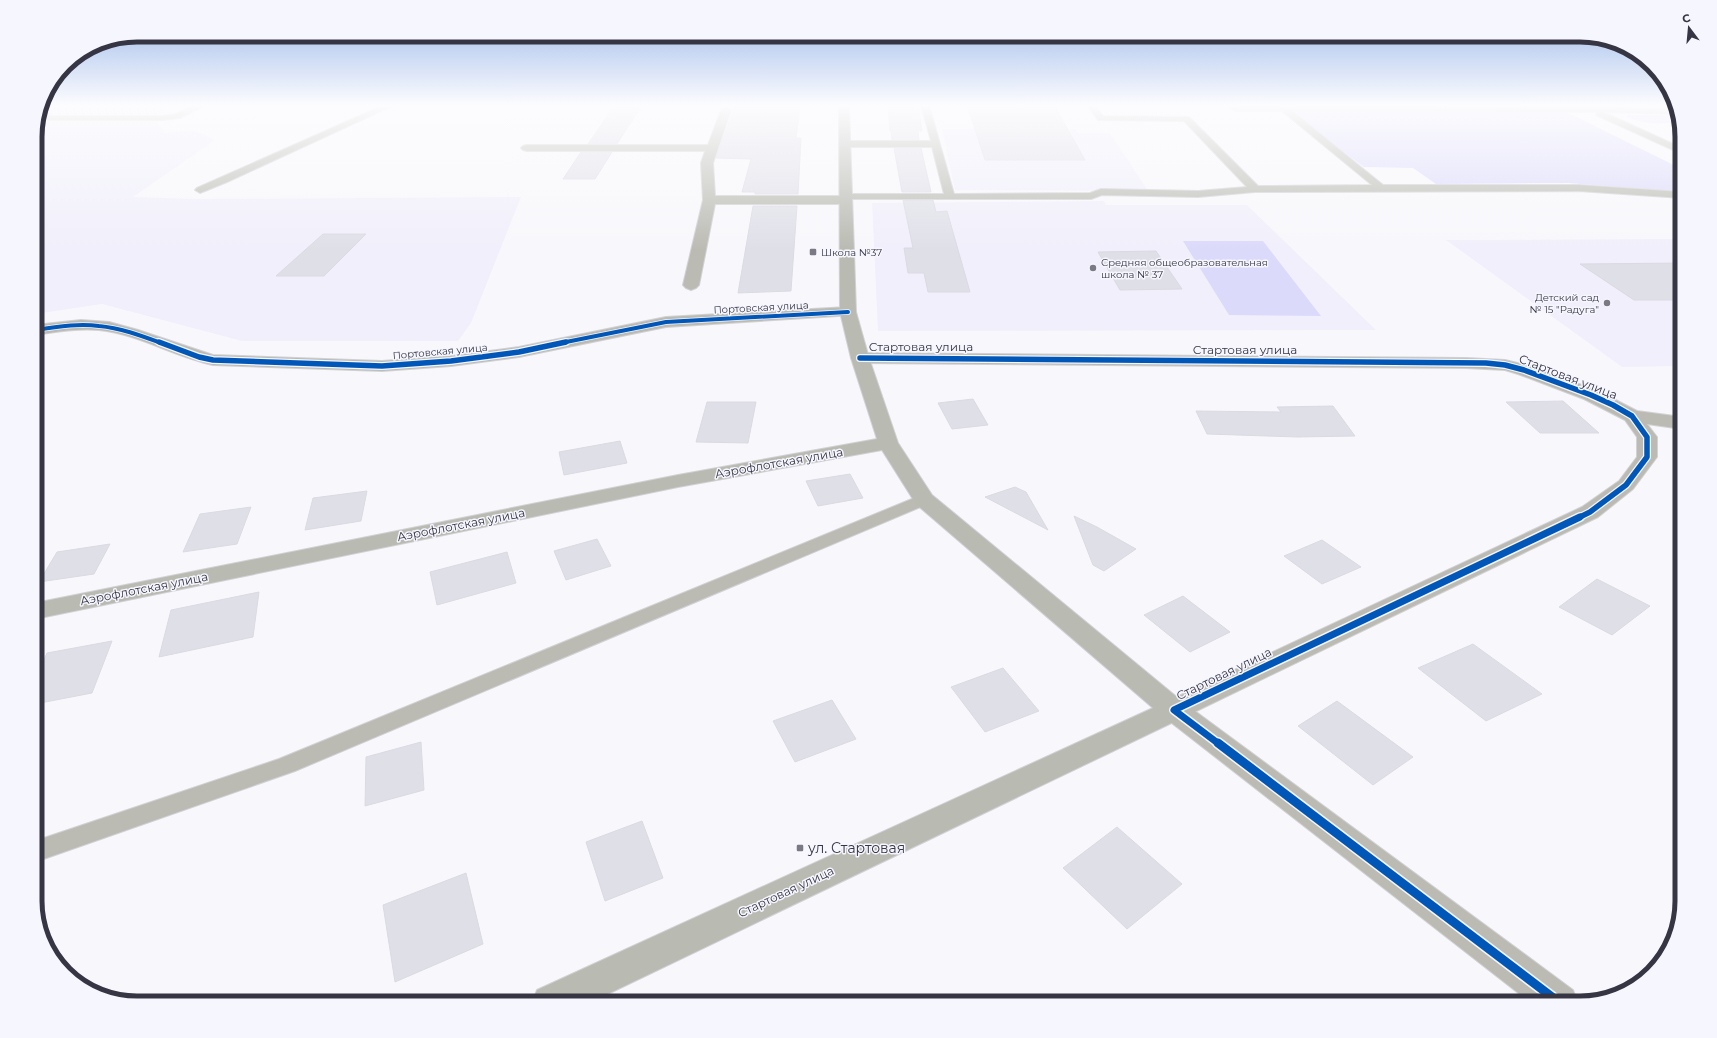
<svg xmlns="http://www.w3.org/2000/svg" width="1717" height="1038" font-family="Montserrat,sans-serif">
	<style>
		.built { fill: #f0effb }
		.green { fill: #dcdafa }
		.building { fill: #dfdfe8; stroke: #dbdae3 }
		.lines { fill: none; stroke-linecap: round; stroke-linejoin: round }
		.service-casing { stroke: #d2d2d6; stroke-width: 2 }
		.minor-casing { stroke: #d2d2d6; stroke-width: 2 }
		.tertiary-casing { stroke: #d2d2d6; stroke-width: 2 }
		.secondary-casing { stroke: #d2d2d6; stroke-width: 2 }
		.service { fill: #bbbbb3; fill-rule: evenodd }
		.minor { fill: #bbbbb3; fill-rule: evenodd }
		.tertiary { fill: #bbbbb3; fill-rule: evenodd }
		.secondary { fill: #b9bab1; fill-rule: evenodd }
		.cycleway-far3-casing { stroke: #f6f6fe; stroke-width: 5.5 }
		.cycleway-far2-casing { stroke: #f6f6fe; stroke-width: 8 }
		.cycleway-far1-casing { stroke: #f6f6fe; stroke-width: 10 }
		.cycleway-casing { stroke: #f6f6fe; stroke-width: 12 }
		.cycleway-far3 { stroke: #0057b8; stroke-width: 4 }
		.cycleway-far2 { stroke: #0057b8; stroke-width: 5.5 }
		.cycleway-far1 { stroke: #0057b8; stroke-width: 7 }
		.cycleway { stroke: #0057b8; stroke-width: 9 }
		.poi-dot { fill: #7a7984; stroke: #f6f6fe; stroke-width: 1.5 }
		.labels { text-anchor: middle; stroke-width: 3; stroke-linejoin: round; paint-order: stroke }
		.far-poi-label { font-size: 10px; fill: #363543; stroke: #f6f6fe; text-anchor: start }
		.far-street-label { font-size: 10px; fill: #363543; stroke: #f6f6fe }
		.street-label { font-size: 12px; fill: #363543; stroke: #f6f6fe }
		.near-poi-label { font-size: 14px; fill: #363543; stroke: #f6f6fe; text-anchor: start }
		.rim { fill: none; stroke: #363543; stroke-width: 5 }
	</style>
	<rect width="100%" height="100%" fill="#f8f8fc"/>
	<g class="built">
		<path d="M41,105H173L162,109L161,111L165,113L153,117L165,133L193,130L215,140L133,197L198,199L521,197L471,323L458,341H242L102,304L35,314V131Z"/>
		<path d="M942,129H1076L1078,133H1110L1148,191L955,190Z"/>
		<path d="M1104,201L1106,205H1247L1376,330L878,331L872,203Z"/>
		<path d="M1682,239V366L1622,367L1446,240Z"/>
	</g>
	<g class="green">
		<path d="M1564,111L1682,169V192L1568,183L1436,184L1413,168L1364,167L1290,112Z"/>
		<path d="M1628,115H1674L1677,116L1679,123C1661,123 1642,125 1626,116Z"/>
		<path d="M1183,241H1263L1321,316L1229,315Z"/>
	</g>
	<g class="building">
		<path d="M615,105H642L617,144H588Z"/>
		<path d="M735,105H800L796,138H801L798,194H755V192H742L751,159L716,158Z"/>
		<path d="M888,105H918L922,131H918L919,140H892L891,131H890Z"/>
		<path d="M967,105H1054L1085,160H985Z"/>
		<path d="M894,148H921L931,192H902Z"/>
		<path d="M581,152H612L595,179H563Z"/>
		<path d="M903,200H933L936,212L947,211L970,292H928L924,273H908L904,248H913Z"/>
		<path d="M753,206H797L791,291L738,293Z"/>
		<path d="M323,234H366L324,276H276Z"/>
		<path d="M1156,251L1182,289L1120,290L1098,252Z"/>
		<path d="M1682,263V300H1634L1580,264Z"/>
		<path d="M973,399L988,425L952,429L938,403Z"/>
		<path d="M1563,401L1599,433H1540L1506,402Z"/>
		<path d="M707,402H756L748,443L696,442Z"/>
		<path d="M1333,406L1355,436L1297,437L1207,434L1196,411L1281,412L1277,407Z"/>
		<path d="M620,441L627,463L564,475L559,452Z"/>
		<path d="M850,474L863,498L818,506L806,481Z"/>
		<path d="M1015,487L1026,492L1048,530L985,497Z"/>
		<path d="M367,491L361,521L305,530L313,498Z"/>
		<path d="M251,507L237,544L183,552L200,514Z"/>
		<path d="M1074,516L1097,527L1136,549L1104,571L1093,565Z"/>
		<path d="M597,539L611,566L566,580L554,551Z"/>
		<path d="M1322,540L1361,567L1322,584L1284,556Z"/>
		<path d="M110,544L94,574L39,582L57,552Z"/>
		<path d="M507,552L516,583L437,605L430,572Z"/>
		<path d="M1597,579L1650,606L1612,635L1559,607Z"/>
		<path d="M259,592L253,637L159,657L171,610Z"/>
		<path d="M1183,596L1230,632L1190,652L1144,615Z"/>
		<path d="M112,641L92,693L35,704V679L47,653Z"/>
		<path d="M1473,644L1542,694L1486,721L1418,668Z"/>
		<path d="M1003,668L1039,711L985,732L951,687Z"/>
		<path d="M832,700L856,739L795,762L773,721Z"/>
		<path d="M1337,701L1413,757L1373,785L1298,726Z"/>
		<path d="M421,742L424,790L365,806L366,757Z"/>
		<path d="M642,821L663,878L605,901L586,842Z"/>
		<path d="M1117,827L1182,884L1127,929L1063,868Z"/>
		<path d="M466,873L483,944L395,982L383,905Z"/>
	</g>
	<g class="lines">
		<defs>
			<g id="service">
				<path d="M195,105H205L180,118L162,120H38L39,116H162L175,114Z"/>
				<path d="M384,105H394L227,182L200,193L195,190L197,188Z"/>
				<path d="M921,105H929L954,194L1090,193L1101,189L1198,191L1247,187L1184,121L1101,120H1098L1087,105H1095L1103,116L1189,117L1258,186L1372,185L1282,111H1236L1226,105H1235L1238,107H1592L1675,110L1676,114L1603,112L1682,148V154L1596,115V112L1292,111L1383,185H1579L1682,192V198L1579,191L1255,192L1198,197L1102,195L1091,199H843L841,197L846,194H944L932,147H845L841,144L845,141H931Z"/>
				<path d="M924,494L930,495L932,499L930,503L295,771L35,862V841L279,759Z"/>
			</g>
			<g id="minor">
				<path d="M726,107L731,110L713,163L715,196H846L851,197L852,200L851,203L846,204H715L699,285L696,288L691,290L686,288L683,285L703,200L701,163L705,151H527L523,150L521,148L523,146L527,145H708L721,110Z"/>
				<path d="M848,307L854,309L856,312L854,315L666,327L519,357L451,366L382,371L213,365C175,357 138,334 99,330C78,328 56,332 35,335V325L81,320L109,322L138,330L213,355L382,361L451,356L519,347L666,317Z"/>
				<path d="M860,353L1466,358L1505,360L1530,366L1598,391L1637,411L1682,417V429L1647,424L1657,437V457L1633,489L1598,517L1184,717L1174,720L1164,717L1160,710L1164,703L1582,507L1619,481L1637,457V437L1625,420L1584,399L1518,374L1505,370L1466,368L860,363L854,362L851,358L854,354Z"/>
			</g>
			<path id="tertiary" d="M1174,700L1184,703L1573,990L1578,1003H1531L1164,717L1160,710L1164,703Z"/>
			<path id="secondary" d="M839,105H849L856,312L869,358L898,443L932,495L1184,703L1188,710L1184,717L589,1003H532L537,990L1153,708L916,504L882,450L678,487L35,619V603L678,475L877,439L851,358L840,312Z"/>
		</defs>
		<use href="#service" class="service-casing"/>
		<use href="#minor" class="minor-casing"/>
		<use href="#tertiary" class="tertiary-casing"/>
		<use href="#secondary" class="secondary-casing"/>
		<use href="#service" class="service"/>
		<use href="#minor" class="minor"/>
		<use href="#tertiary" class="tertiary"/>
		<use href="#secondary" class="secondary"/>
		<defs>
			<g id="cycleway-far3">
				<path d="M35,330C56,327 78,323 99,326C121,328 142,336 161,343"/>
				<path d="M561,343L666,322L848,312"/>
			</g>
			<g id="cycleway-far2">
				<path d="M159,342L199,357L213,360L382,366L451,361L519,352L566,342"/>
				<path d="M860,358L1486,363L1505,365L1524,370L1591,395L1613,405L1632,416L1647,437V457L1626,485L1590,512L1578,518"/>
			</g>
			<path id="cycleway-far1" d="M1219,744L1174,710L1580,517"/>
			<path id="cycleway" d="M1218,743L1560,1003"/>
		</defs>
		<use href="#cycleway-far3" class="cycleway-far3-casing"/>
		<use href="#cycleway-far2" class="cycleway-far2-casing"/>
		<use href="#cycleway-far1" class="cycleway-far1-casing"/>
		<use href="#cycleway" class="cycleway-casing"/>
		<use href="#cycleway-far3" class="cycleway-far3"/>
		<use href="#cycleway-far2" class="cycleway-far2"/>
		<use href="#cycleway-far1" class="cycleway-far1"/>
		<use href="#cycleway" class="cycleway"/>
	</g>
	<linearGradient id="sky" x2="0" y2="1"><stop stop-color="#95b4e9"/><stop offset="0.42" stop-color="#fcfcfe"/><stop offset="1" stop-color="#fcfcfe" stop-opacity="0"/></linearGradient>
	<rect width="1717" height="250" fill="url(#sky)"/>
	<g class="poi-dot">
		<rect x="809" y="248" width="8" height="8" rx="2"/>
		<circle cx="1093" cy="268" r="4"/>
		<circle cx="1607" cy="303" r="4"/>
		<rect x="796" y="844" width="8" height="8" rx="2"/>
	</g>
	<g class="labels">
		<g class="far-poi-label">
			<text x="821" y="256">Школа №37</text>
			<text x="1101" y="266">Средняя общеобразовательная<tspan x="1101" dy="12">школа № 37</tspan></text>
			<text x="1599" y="301" text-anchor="end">Детский сад<tspan x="1599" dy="12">№ 15 "Радуга"</tspan></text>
		</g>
		<g class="far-street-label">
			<text transform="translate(761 307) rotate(-3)" y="4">Портовская улица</text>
			<text transform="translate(440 351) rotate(-5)" y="4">Портовская улица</text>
		</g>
		<g class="street-label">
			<text x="921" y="351">Стартовая улица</text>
			<text x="1245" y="354">Стартовая улица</text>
			<text transform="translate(1568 377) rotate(21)" y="4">Стартовая улица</text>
			<text transform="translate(779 463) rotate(-10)" y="4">Аэрофлотская улица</text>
			<text transform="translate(461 525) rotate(-11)" y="4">Аэрофлотская улица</text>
			<text transform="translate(144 589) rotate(-11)" y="4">Аэрофлотская улица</text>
			<text transform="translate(1224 674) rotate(-26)" y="4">Стартовая улица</text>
			<text transform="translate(786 892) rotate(-25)" y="4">Стартовая улица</text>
		</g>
		<g class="near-poi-label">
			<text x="808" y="853">ул. Стартовая</text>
		</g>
	</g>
	<path d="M0 0H1717V1038H0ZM137 42H1580A95 95 0 0 1 1675 137V901A95 95 0 0 1 1580 996H137A95 95 0 0 1 42 901V137A95 95 0 0 1 137 42Z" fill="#f6f6fe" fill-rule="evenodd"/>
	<path class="rim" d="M137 42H1580A95 95 0 0 1 1675 137V901A95 95 0 0 1 1580 996H137A95 95 0 0 1 42 901V137A95 95 0 0 1 137 42Z"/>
	<g transform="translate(1689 28) rotate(344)" stroke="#f6f6fe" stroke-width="3" paint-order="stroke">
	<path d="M0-3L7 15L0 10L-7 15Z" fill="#363543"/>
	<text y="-6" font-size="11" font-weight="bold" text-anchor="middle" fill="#363543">С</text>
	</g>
</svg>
